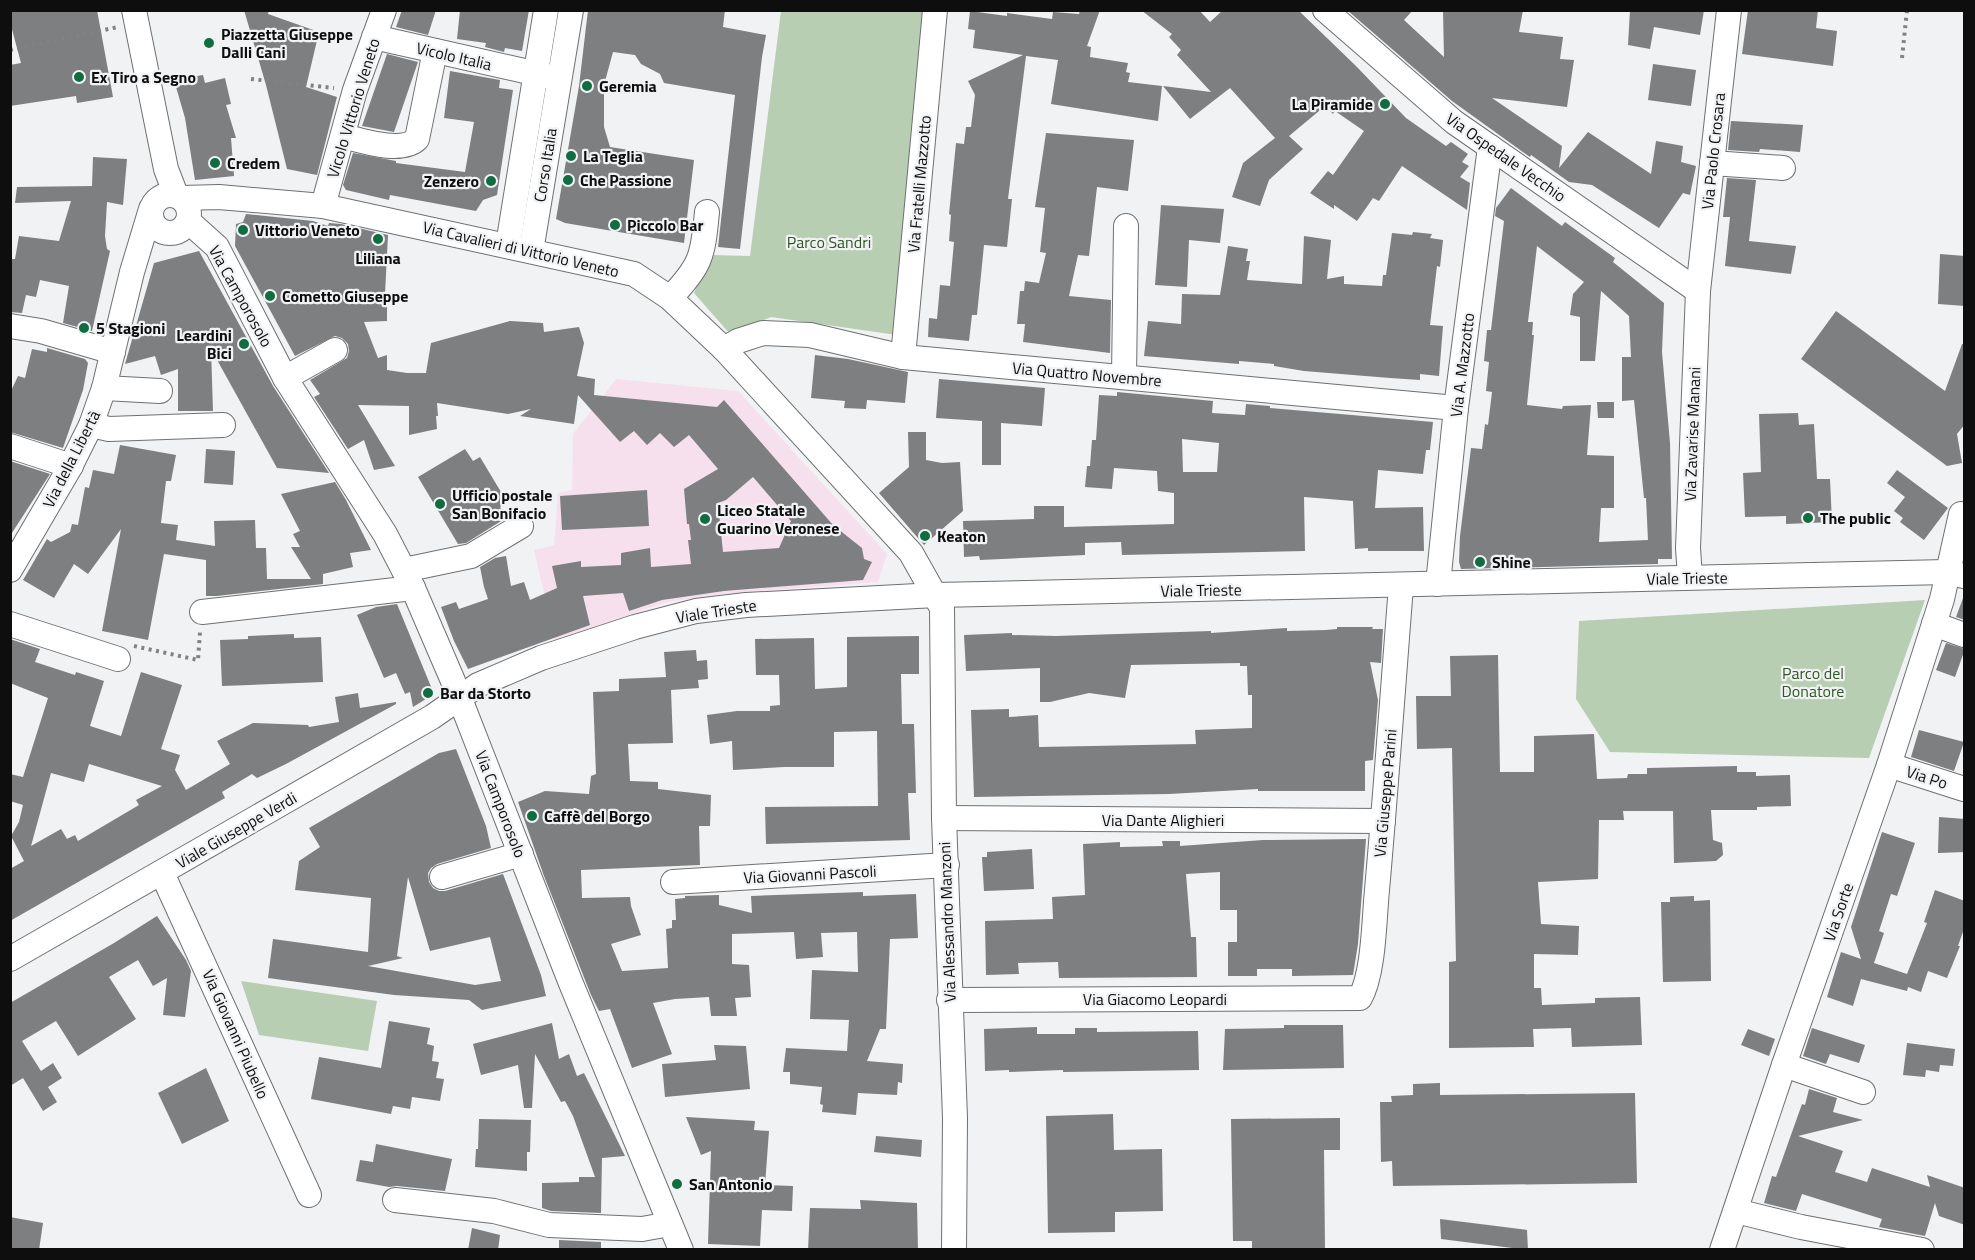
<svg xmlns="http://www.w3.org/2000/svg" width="1975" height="1260" font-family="'Titillium Web',sans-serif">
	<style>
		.education { fill: #f7e0ed }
		.green { fill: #b8ceb2 }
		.building { fill: #7d7f81; fill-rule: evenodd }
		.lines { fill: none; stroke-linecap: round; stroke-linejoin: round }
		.minor-casing { stroke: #6e7071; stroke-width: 26 }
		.path { stroke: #818283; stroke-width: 4; stroke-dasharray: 3 4.5; stroke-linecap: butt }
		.minor { stroke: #fff; stroke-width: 24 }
		.poi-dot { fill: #116d40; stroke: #f0f2f4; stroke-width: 2 }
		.labels { text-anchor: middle; stroke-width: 4.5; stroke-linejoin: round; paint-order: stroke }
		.poi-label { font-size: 16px; font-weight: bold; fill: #0e0e0f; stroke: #f0f2f4; text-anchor: start }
		.street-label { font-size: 16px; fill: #0e0e0f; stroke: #f0f2f4 }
		.park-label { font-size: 16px; fill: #305725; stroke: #f0f2f4 }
	</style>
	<rect width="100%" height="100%" fill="#f0f2f4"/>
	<path class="education" d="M616,379L738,391L887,554L878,582L723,594L667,602L555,640L534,550L554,545L558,493L572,490L573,434Z"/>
	<g class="green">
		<path d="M781,11H931L897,335L771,317L730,334L694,293L711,255L750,256Z"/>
		<path d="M1925,600L1869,758L1610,752L1576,699L1579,621Z"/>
		<path d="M241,981L377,1001L368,1051L259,1035Z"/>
	</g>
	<g class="building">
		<path d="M10,10H97L113,97L77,103L76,96L10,106V65L21,63L10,22Z"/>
		<path d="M244,10H269L268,14L319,32L306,87L337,97L317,175L287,169L266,85Z"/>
		<path d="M402,10H436L428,35L396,27Z"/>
		<path d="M460,10H529L522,51L505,48L504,52L485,47L486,43L457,39Z"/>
		<path d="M588,10H725L723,27L766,35L762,57L740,249L718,247L735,95L664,83L660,74L641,64L635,55L613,52L604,85V127L610,147L694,160L684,243L565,223L556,219L579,86Z"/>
		<path d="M1080,10H1100L1087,46L1091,47L1090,57L1128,63L1126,72L1130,73L1128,82L1162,86L1158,121L1051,104L1058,60L1026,56L1008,199H1012L1007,247L984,245L977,315H972L969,341L928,337L929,318L937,319L940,285L950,286L954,242L949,241L951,215L949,214L956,143L964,144L966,127H971L975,95L968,81L1023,55L973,48L975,30L968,29L970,11L1007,16V13L1052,19L1053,12L1079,14Z"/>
		<path d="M1141,10H1199L1210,22L1223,10H1298L1356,66L1406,118L1446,146L1451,142L1468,154L1462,162L1469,166L1460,177L1470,183L1467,210L1402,166L1379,201L1373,198L1357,221L1334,205V209L1310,193L1328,171L1333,175L1364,131L1335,111L1333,114L1325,106L1289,136L1303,149L1269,180L1260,206L1232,197L1243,163L1275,138L1230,88L1190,119L1163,86L1211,92L1177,55L1181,50L1169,37L1172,34Z"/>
		<path d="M1347,10H1413L1404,20L1444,57L1443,10H1523L1519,32L1563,37L1560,59L1574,60L1567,107L1492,98L1562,146L1559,168L1588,132L1651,174L1656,141L1683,146L1681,162L1696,166L1690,195L1683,193L1659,228L1592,185L1569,182L1531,155L1530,157L1452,101Z"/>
		<path d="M1630,10H1704L1700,35L1654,27L1650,49L1628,45Z"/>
		<path d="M1748,10H1818L1816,28L1837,31L1833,66L1742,54Z"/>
		<path d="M387,54L418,62L394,132L362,126Z"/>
		<path d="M1653,64L1696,70L1691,106L1648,100Z"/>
		<path d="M450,71L500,80L499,88L513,90L497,195L483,200L476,211L390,195L389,200L346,190L343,185L353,153L396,161V163L465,172L474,122L444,118Z"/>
		<path d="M203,75L205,83L225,78L231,104L226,105L236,138H231L234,176L195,180L185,118L174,80Z"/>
		<path d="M1731,121L1803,125L1800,152L1760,149L1759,152L1728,150Z"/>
		<path d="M1046,133L1134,140L1128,191L1097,187L1089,256L1078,255L1069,296L1111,300L1110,353L1023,342L1025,324H1017L1020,291H1024L1025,281L1039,283L1046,253L1040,252L1045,208L1035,207Z"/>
		<path d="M93,157L127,159L123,205L107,202L105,236L107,249L110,251L92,331L63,323L69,286L40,280L36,297L26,295L22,313L10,312V259H15L19,236L59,241L71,201L15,203L17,187L92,186Z"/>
		<path d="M1727,178L1756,180L1749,241L1796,246L1791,274L1725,266L1730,217H1723Z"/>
		<path d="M1511,188L1562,226L1565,222L1615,258L1613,262L1664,303L1662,352L1670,443L1672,559H1658V564L1461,569L1459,562L1460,536L1471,448L1482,449L1485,424L1488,425L1492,392L1486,391L1489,362L1484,361L1487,330H1491L1504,221L1495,216L1496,208ZM1537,246L1584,282L1573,294L1570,315L1580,317V361H1595L1601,291L1629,316L1631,357H1622V401L1634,400L1644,498H1646L1648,540L1599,542L1601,508H1614V456L1587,455L1591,405L1563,406L1562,409L1527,405L1534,335H1532L1533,322H1528Z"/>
		<path d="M1161,205L1224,209L1220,243L1189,240L1187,287L1155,285Z"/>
		<path d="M246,214L313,221L328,226L329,223L341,224L388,235L385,294H387V321L364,322L378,358L387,355V370L407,373H426L431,343L510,321L543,323L544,332L579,327L584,343L577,376L595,379L594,395L717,407L724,400L833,525L862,548L864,559L872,562L863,580L724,591L662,600L629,611L623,593L583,596L590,625L468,669L454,641L441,607L456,602L459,609L488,599L484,587L480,567L495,558L506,556L511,586L524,582L530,600L557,588L552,566L581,561V567L621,565V553L650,548L651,567L691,564L688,540H691L689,524H687L684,489L718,469L689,435L674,447L660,433L647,445L634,431L620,442L578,395L574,424L520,416L531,409L508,414L437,403L438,416H436L437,429L409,435V406L358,405L395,466L374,470L364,440L348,449L314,397L320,394L310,380L347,358L349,351L348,344L342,338L335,336L295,356L235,246L236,224L243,222ZM753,477L791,521L779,548L723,552L718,503L726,500Z"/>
		<path d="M1413,232L1432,234L1430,238L1443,240L1440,267L1437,266L1430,325L1443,326L1439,376L1420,374V380L1390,378L1304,371L1274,366V364L1239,361V364L1144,356L1148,321L1181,324L1182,294L1220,295L1228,246L1248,249L1246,261H1250L1247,280L1302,284L1304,236L1331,240L1327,279L1344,276V284L1382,286L1383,275H1386L1392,233L1412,235Z"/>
		<path d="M199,251L273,386L329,473L277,468L211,349L213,411H178V369L161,375L155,356L125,364L154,263Z"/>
		<path d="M1940,254L1965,256V306L1938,304Z"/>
		<path d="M1836,311L1945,391L1962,344H1965V424L1957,434L1962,463L1947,466L1801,359Z"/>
		<path d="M47,348L85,359L88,363L83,390L63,448L10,432V393L18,376L25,378L32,349L47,352Z"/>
		<path d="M815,355L848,359L908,372L905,403L867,400L866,409L844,408L845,401L811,398Z"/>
		<path d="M939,379L1045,388L1042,426L1001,423V465H982V421L936,418Z"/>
		<path d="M1117,392L1213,401L1212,413L1245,415L1246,404L1270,406V408L1433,422L1430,450H1426L1423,474L1378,470L1375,508L1423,507L1424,551H1368V548L1355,549L1353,501L1304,497L1305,551L1122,555L1121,542L1085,543V555L980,560L979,556L964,557L963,521L1034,519V506H1064V527L1174,524V493L1158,491L1157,471L1114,468L1112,489L1085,487L1087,466H1090L1092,440H1096L1099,395L1117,396ZM1182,439L1219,443L1217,472H1183Z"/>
		<path d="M1597,402H1614V418H1598Z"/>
		<path d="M1798,413L1799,425L1814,424L1817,479H1830L1832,522L1786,524V516L1745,517L1743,473L1761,472L1759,414Z"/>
		<path d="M908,432H926V460L942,463L960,462L963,511L924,545L879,493L909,467Z"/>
		<path d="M120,445L176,455L171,481H166L161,523L178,525L176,540L215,546L214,521L255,520L256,548H266L267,579H311L291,547H300L293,534L300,531L281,494L335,482L346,500L371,550L350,553L353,567L323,574V584L217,596H206V560L164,554L148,640L102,631L121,529L88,574L74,564L54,598L23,580L47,539L51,542L70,532L72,524L78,525L85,487L89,488L93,470L114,474Z"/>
		<path d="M206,449L235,451L233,485L204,483Z"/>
		<path d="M465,449L473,461L480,457L507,502L500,507L506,518L466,543L458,544L418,477Z"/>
		<path d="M10,461L50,474L10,536Z"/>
		<path d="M1897,470L1948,508L1924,540L1900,522L1903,518L1894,511L1905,497L1887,483Z"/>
		<path d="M647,490L649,526L562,530L560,496Z"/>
		<path d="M1963,598H1965V620L1956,617Z"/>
		<path d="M397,604L434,694L413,707L410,692L405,694L396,673L384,678L357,615L376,607Z"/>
		<path d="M1337,627H1373L1372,629H1383L1381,663L1370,662L1378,700L1373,760L1365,761V791H1258V789L1169,794L974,797L971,710L1009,709V717L1038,715L1039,747L1196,744L1195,730L1252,728V695H1248L1247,666H1240V663L1131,665L1125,698L1089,693L1050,702H1040V668L966,671L964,635L1012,633V635L1056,636L1211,631V633L1287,628V631L1326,630L1337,629Z"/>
		<path d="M294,634V638L321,637L323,682L222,686L220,640L248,639V636Z"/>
		<path d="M919,636V674H901L902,724H914L916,793H908L910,840L766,844L765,807L878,806L877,731L834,732V767H784L733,770L732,741L710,744L707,715L737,711H770V706L780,705L779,675H756L755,639L814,638L815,689L847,687V637Z"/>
		<path d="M10,639L40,649L35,662L75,675L76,672L104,681L90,726L121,736L141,672L182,685L161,749L180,755L175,770L186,790L230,764L217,741L253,723L308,725L309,727L339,722L335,697L358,693L360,708L396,702V704L286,764L257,778L252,774L222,792L225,798L10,921V869L24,861L11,836L19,822L23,805L10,801V774L23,777L48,698L10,683ZM89,764L162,786L136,800L139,805L78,841L75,835L67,839L61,829L31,846L51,773L84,782Z"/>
		<path d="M1946,643L1965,649L1955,677L1936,670Z"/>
		<path d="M696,650L697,661L707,660L708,679L698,680L699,688L671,690L673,743L628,744L630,781L658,782V789L711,795L710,826H699L700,865L581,870L582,898L630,897L631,906L641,935L611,944L622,971L668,968L666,929L672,928V920H676L675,899L685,898V896L719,895V905L752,913L751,896L863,892V896L916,894L918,938L890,939L886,1029H880L867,1061L903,1064L902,1083L898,1082L897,1095L858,1093L856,1115L822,1112L823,1105L820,1104L822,1087L790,1084V1072H783L786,1048L847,1051L849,1020L810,1019L812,970L858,972L857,932L821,933L823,957L796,959L794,932L732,934V964L749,965L751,997L735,998L737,1016H711L709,997L675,999L653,1003L672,1054L632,1068L610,1009L599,1011L591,995L544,876L518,802L545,791L589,794L591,776L596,774L593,692L619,691V679L666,677L664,652Z"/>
		<path d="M1498,655L1500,772H1534V736L1594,734L1597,779L1627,778L1628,774H1647V768L1737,766V772H1756V776L1790,775L1791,806L1757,807V810H1711L1713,840L1722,843L1723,855L1716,861L1674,863L1673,811H1623L1624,820H1599L1598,879L1538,882L1541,924L1579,926L1578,955L1534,954V988H1541L1542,1005L1595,1003V998L1640,997L1642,1045L1572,1047L1571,1028L1533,1029L1534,1047L1449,1048V962L1456,961L1452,748L1417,749L1416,696H1451L1450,656Z"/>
		<path d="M1919,730L1964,742L1954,771L1911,757Z"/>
		<path d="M456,749L486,826L491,848L437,864L431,868L428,873L429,882L433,888L439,891H445L503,874L541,975L546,996L482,1010L469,1000L394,995L268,978L273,939L368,952L371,898L295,890L299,861L320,847L309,828L439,753ZM408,877L430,951L490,937L501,981L475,985L368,966L403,958L397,956Z"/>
		<path d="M1939,817L1965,819V852L1938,853Z"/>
		<path d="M1882,832L1915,843L1897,896L1891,894L1879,931L1884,933L1874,963L1907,974L1927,923L1924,922L1935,890L1965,901V926L1958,946H1960L1947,978L1928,971L1921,992L1908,987L1907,991L1861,979L1853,1006L1827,997L1841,952L1861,959L1851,927Z"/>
		<path d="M1366,839L1358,944L1353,975L1292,976V969H1257V976H1228V942H1237V910H1220V872L1186,874L1191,937H1196L1197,977L1059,978L1058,962L1018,963L1019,974L986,975L985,921L1053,919L1052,897L1085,895L1083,844L1120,842V847L1163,846L1162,841H1180V846L1263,840Z"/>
		<path d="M1032,849L1034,889L984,891L982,857H987V852Z"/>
		<path d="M1694,896V901L1710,900L1711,981L1663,982L1661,902H1670V897Z"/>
		<path d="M157,916L186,960L191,971L185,1017L163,1015L167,978L153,986L138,960L109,977L136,1019L78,1056L56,1021L22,1041L41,1071L53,1063L62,1078L48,1087L57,1102L43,1111L23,1078L10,1086V1003L114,943Z"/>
		<path d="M389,1021L430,1028L427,1044L434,1046L432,1061L439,1062L436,1078L444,1079L440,1101L412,1097L410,1109L393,1106L391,1114L311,1099L319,1057L381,1068Z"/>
		<path d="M552,1023L559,1059L569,1054L577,1076L584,1073L625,1156L602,1158L601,1213L551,1211L542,1208V1183L579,1182V1177H595L573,1116L565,1101L561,1102L535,1054L532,1108H524L518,1065L481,1075L473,1044Z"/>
		<path d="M1284,1025H1343L1344,1068L1223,1070L1225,1029L1284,1028Z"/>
		<path d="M1037,1027V1034H1075V1028H1097V1032L1198,1031L1199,1070L1063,1072V1070L1009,1072V1070L985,1071L984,1029Z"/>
		<path d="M1812,1028L1865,1045L1859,1063L1830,1054L1826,1064L1803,1056Z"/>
		<path d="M1748,1029L1775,1039L1769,1056L1741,1045Z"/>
		<path d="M1907,1043L1955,1049L1953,1066L1940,1065L1939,1072L1926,1070L1925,1077L1903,1075Z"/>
		<path d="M714,1045L746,1046L750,1089L665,1097L662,1064L716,1060Z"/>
		<path d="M206,1068L229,1121L182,1144L158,1093Z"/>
		<path d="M1440,1083V1095L1635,1093L1637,1183L1393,1186L1392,1161L1381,1162L1380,1102H1392L1391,1096L1413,1095V1084Z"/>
		<path d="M1809,1089L1837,1098L1833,1112L1863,1120L1798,1136L1843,1151L1835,1172L1867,1182L1872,1168L1930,1187L1927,1175L1965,1188V1225L1939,1216L1935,1203L1925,1236L1879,1227L1882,1219L1802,1194L1796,1211L1764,1203L1772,1176L1776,1177L1802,1104L1805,1105Z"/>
		<path d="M1113,1114L1114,1150L1162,1149L1163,1211L1115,1212V1232L1048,1233L1046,1116Z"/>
		<path d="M686,1117L755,1121L754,1130L769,1131L765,1185L793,1186L792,1211L762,1210L760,1246L708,1244L711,1151L701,1155Z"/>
		<path d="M1340,1118V1150H1324L1325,1250H1252V1241H1233L1231,1119Z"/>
		<path d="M479,1119L531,1120L530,1152H527V1171L475,1167L476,1149H478Z"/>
		<path d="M876,1136L922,1140L921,1157L874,1152Z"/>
		<path d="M376,1144L452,1159L445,1191L397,1186L389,1187L356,1181L360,1160L373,1162Z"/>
		<path d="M860,1200L917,1203L918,1250H808L810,1208L861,1209Z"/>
		<path d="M10,1217L43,1223L39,1250H10Z"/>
		<path d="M1440,1219L1527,1230L1528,1250L1441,1239Z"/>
		<path d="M472,1228L500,1235L498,1250H468Z"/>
		<path d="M559,1240L601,1242V1250H559Z"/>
	</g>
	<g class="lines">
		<defs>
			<g id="minor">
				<path d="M134,10L166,169L176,195"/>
				<path d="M1325,10L1454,122L1698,291"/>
				<path d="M374,37L551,77"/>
				<path d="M343,136C362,141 402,154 417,139L435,51"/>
				<path d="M1712,163L1783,168"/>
				<circle cx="170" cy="214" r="19"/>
				<path d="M182,198L219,197L323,206L634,274L670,298L724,349L911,553L942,608L944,818L955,1118L954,1250"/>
				<path d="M323,206L355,90L384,10"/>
				<path d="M188,221L217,247L285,378L385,534L413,588L453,681L570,981L681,1250"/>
				<path d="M508,245L546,10"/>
				<path d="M531,251L571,10"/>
				<path d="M670,298C701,266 703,256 707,212"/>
				<path d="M10,326L41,331L113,352"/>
				<path d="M724,349L738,341L763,333L810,335L903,357L1456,408"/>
				<path d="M903,357L935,10"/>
				<path d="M1124,377L1126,226"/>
				<path d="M285,378L335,350"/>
				<path d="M104,388L160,391"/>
				<path d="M91,425L109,429L223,425"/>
				<path d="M10,446L71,466"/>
				<path d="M10,570L69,469L91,425L104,388L132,272L151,209"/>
				<path d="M404,570L471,556L521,526"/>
				<path d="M1690,577L1688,548L1698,291L1729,10"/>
				<path d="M1438,584L1456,408L1490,147"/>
				<path d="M202,612L413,588"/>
				<path d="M10,624L118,659"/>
				<path d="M1934,624L1964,635"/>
				<path d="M1889,765L1964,789"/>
				<path d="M944,818L1383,821"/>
				<path d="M162,873L309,1195"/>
				<path d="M442,877L521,854"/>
				<path d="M673,882L947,865"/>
				<path d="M10,959L432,717L478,685L541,658L635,627L696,611L746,605L936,595L1947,572L1964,576"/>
				<path d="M949,1000L1360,998C1374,973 1374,920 1377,890C1386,789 1393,687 1401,586"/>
				<path d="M1784,1065L1863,1092"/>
				<path d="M395,1200L494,1211L549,1225L642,1229L670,1224"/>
				<path d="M1736,1211L1801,1227L1922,1250"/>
				<path d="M1722,1250L1784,1065L1889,765L1942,599L1961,514"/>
			</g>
		</defs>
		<use href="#minor" class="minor-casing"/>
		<g class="path">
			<path d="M10,50L118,27"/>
			<path d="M1902,58L1907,10"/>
			<path d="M251,79L334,88"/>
			<path d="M134,646L198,660L200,632"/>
		</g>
		<use href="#minor" class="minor"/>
	</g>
	<g class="poi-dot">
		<circle cx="209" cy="43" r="6"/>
		<circle cx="79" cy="77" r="6"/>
		<circle cx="587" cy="86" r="6"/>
		<circle cx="1385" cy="104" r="6"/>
		<circle cx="571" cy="156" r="6"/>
		<circle cx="215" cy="163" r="6"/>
		<circle cx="568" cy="180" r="6"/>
		<circle cx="491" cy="181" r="6"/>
		<circle cx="615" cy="225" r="6"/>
		<circle cx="243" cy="230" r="6"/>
		<circle cx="378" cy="239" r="6"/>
		<circle cx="270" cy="296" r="6"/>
		<circle cx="84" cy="328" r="6"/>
		<circle cx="244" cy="344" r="6"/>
		<circle cx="440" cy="504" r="6"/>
		<circle cx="1808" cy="518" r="6"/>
		<circle cx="705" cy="519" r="6"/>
		<circle cx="925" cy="536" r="6"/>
		<circle cx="1480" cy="562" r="6"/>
		<circle cx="428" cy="693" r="6"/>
		<circle cx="532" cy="816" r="6"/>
		<circle cx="677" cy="1184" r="6"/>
	</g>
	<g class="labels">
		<g class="poi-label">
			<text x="221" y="40">Piazzetta Giuseppe<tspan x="221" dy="18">Dalli Cani</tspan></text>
			<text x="91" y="83">Ex Tiro a Segno</text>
			<text x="599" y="92">Geremia</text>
			<text x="1373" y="110" text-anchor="end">La Piramide</text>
			<text x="583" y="162">La Teglia</text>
			<text x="227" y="169">Credem</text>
			<text x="580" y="186">Che Passione</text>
			<text x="479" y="187" text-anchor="end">Zenzero</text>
			<text x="627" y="231">Piccolo Bar</text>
			<text x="255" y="236">Vittorio Veneto</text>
			<text x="378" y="264" text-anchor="middle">Liliana</text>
			<text x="282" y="302">Cometto Giuseppe</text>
			<text x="96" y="334">5 Stagioni</text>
			<text x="232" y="341" text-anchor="end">Leardini<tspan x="232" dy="18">Bici</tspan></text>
			<text x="452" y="501">Ufficio postale<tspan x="452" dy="18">San Bonifacio</tspan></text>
			<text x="717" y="516">Liceo Statale<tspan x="717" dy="18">Guarino Veronese</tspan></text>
			<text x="1820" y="524">The public</text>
			<text x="937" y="542">Keaton</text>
			<text x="1492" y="568">Shine</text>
			<text x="440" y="699">Bar da Storto</text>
			<text x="544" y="822">Caffè del Borgo</text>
			<text x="689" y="1190">San Antonio</text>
		</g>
		<g class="street-label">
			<text transform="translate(454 56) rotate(13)" y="6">Vicolo Italia</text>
			<text transform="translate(353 108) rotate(-73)" y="6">Vicolo Vittorio Veneto</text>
			<text transform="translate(1713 151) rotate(-84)" y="6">Via Paolo Crosara</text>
			<text transform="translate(1506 157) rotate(35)" y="6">Via Ospedale Vecchio</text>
			<text transform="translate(545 165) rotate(-81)" y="6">Corso Italia</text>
			<text transform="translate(919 184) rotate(-85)" y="6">Via Fratelli Mazzotto</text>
			<text transform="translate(521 249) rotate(13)" y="6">Via Cavalieri di Vittorio Veneto</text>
			<text transform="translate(241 296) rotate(61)" y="6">Via Camporosolo</text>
			<text transform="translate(1462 365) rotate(-83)" y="6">Via A. Mazzotto</text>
			<text transform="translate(1087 374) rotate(5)" y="6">Via Quattro Novembre</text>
			<text transform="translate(1692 434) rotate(-88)" y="6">Via Zavarise Manani</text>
			<text transform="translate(71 459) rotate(-63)" y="6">Via della Libertà</text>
			<text transform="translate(1687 578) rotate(-1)" y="6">Viale Trieste</text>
			<text transform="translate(1201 590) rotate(-1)" y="6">Viale Trieste</text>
			<text transform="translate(716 611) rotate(-9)" y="6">Viale Trieste</text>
			<text transform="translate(1927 777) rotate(18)" y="6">Via Po</text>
			<text transform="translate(1385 793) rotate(-85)" y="6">Via Giuseppe Parini</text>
			<text transform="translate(501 804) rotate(69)" y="6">Via Camporosolo</text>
			<text x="1163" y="826">Via Dante Alighieri</text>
			<text transform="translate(236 830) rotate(-30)" y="6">Viale Giuseppe Verdi</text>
			<text transform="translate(810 874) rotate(-3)" y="6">Via Giovanni Pascoli</text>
			<text transform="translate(1838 912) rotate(-71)" y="6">Via Sorte</text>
			<text transform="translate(947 922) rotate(-92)" y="6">Via Alessandro Manzoni</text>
			<text x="1155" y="1005">Via Giacomo Leopardi</text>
			<text transform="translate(236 1034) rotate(66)" y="6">Via Giovanni Piubello</text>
		</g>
		<g class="park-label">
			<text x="829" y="248">Parco Sandri</text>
			<text x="1813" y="679">Parco del<tspan x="1813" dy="18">Donatore</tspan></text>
		</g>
	</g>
	<rect width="1975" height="1260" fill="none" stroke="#0e0e0f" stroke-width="24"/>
</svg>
